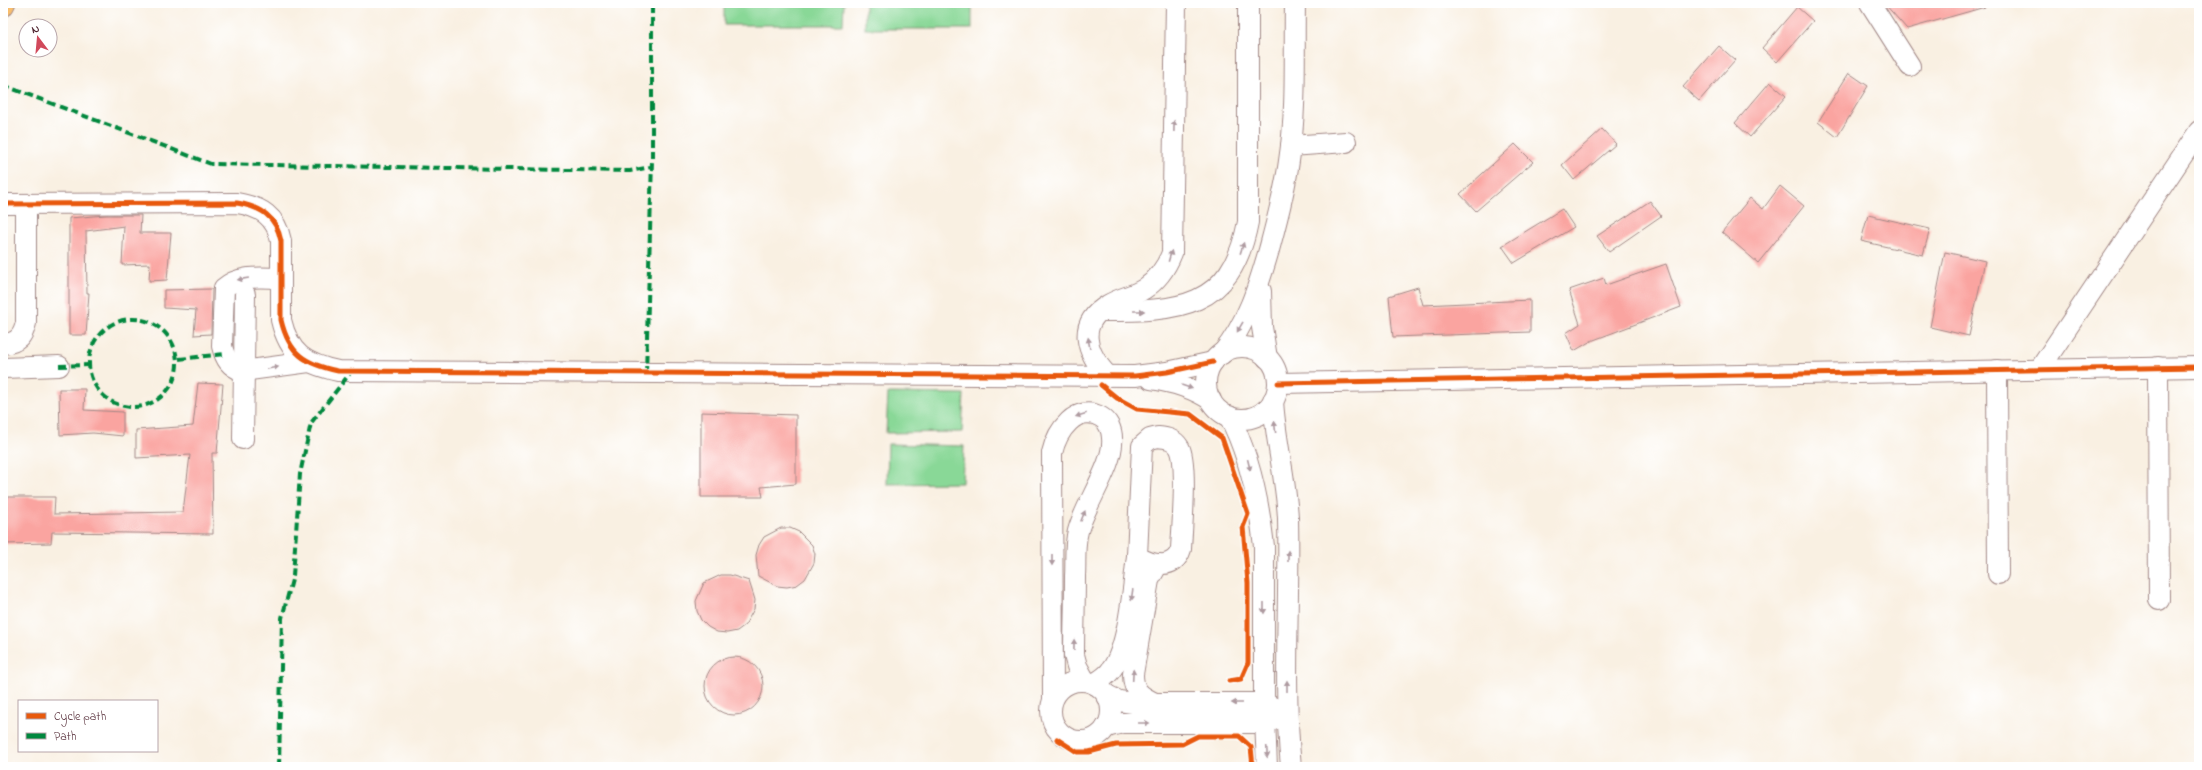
<svg xmlns="http://www.w3.org/2000/svg" width="2202" height="770" font-family="'Indie Flower',sans-serif">
	<style>
		.green { fill: #89d897; stroke: #6a7c61 }
		.building { fill: #faa4a0 }
		.lines { fill: none; stroke-linecap: round; stroke-linejoin: round }
		.minor-casing { stroke: #a28886; stroke-width: 22 }
		.major-casing { stroke: #a28886; stroke-width: 24 }
		.minor { stroke: #fff; stroke-width: 20 }
		.major { stroke: #f9be6d; stroke-width: 22 }
		.quiet { stroke: #00873e; stroke-width: 4; stroke-dasharray: 8 4; stroke-linecap: butt }
		.cycleway-casing { stroke: #fff; stroke-width: 8 }
		.cycleway { stroke: #e8590c; stroke-width: 5 }
		.oneway { fill: #ae9aa0 }
	</style>
	<rect width="100%" height="100%" fill="#fff"/>
	<filter id="ink" filterUnits="userSpaceOnUse"><feTurbulence type="fractalNoise" baseFrequency=".025" numOctaves="2"/><feDisplacementMap in="SourceGraphic" scale="8" xChannelSelector="R" yChannelSelector="G"/><feConvolveMatrix kernelMatrix="1 2 1 2 8 2 1 2 1" color-interpolation-filters="sRGB"/></filter>
	<filter id="wash" filterUnits="userSpaceOnUse"><feTurbulence type="fractalNoise" baseFrequency=".012" numOctaves="4" result="noise"/><feDisplacementMap in="SourceGraphic" scale="16" xChannelSelector="R" yChannelSelector="G"/><feGaussianBlur stdDeviation="0.9" result="paint"/><feColorMatrix in="noise" values="0 0 0 0 0 0 0 0 0 0 0 0 0 0 0 0 0 1.4 0 .05"/><feComposite in="paint" operator="in"/></filter>
	<g filter="url(#wash)">
		<rect width="100%" height="100%" fill="#f9f0e2"/>
		<g class="green">
			<path d="M724,3H844L843,25H724Z"/>
			<rect x="865" y="3" width="107" height="26"/>
			<path d="M888,393L964,394L962,432L886,433Z"/>
			<path d="M888,444L964,446L962,483L887,484Z"/>
		</g>
		<g id="blocks">
			<g class="building">
				<path d="M1884,3H1985V7L1907,29Z"/>
				<path d="M1797,7L1813,21L1777,62L1762,48Z"/>
				<path d="M1719,46L1735,60L1699,101L1683,87Z"/>
				<path d="M1849,73L1868,86L1837,137L1818,122Z"/>
				<path d="M1770,82L1786,96L1750,137L1735,123Z"/>
				<path d="M1602,129L1616,144L1574,180L1562,165Z"/>
				<path d="M1515,144L1533,162L1476,211L1460,194Z"/>
				<path d="M1780,186L1804,206L1758,263L1722,232L1750,198L1763,209Z"/>
				<path d="M1650,201L1661,216L1609,252L1597,236Z"/>
				<path d="M1562,209L1574,227L1514,263L1502,246Z"/>
				<path d="M106,215H141L140,233H171L167,280L149,281L150,264L122,265L124,226L86,231L87,293H89L86,335H69V218Z"/>
				<path d="M1868,215L1930,229L1923,255L1861,241Z"/>
				<path d="M1945,252L1985,261L1969,336L1930,327Z"/>
				<path d="M1666,264L1681,307L1591,341L1574,351L1566,333L1580,324L1569,290L1604,278L1606,285Z"/>
				<path d="M1418,287L1423,305L1530,300V332L1393,337L1389,296Z"/>
				<path d="M212,289L211,334L194,335L196,310L164,308V290Z"/>
				<path d="M198,383L223,384L217,453H212L213,534L52,532L51,543L3,544V497H55L54,514L183,512L190,455L136,458V430L193,426Z"/>
				<path d="M59,389H85L84,410L123,412V436L93,433L60,435Z"/>
				<path d="M701,412L796,415V484L761,487L763,497H701Z"/>
				<path d="M781,528H790L799,532L812,545L815,554L814,563L805,579L797,585L787,587L777,586L758,576L756,555L759,545L764,537Z"/>
				<path d="M721,575H730L749,581L755,600L754,609L745,625L737,631L727,633L717,632L708,627L701,620L697,611L696,601L704,583Z"/>
				<circle cx="734" cy="686" r="29"/>
			</g>
		</g>
	</g>
	<g filter="url(#ink)">
		<use href="#blocks" fill-opacity="0" stroke="#a28886" stroke-width="1"/>
		<g class="lines">
			<defs>
				<g id="minor">
					<path d="M1870,3L1910,66"/>
					<path d="M1291,146L1346,142"/>
					<path d="M3,204L237,203C261,207 276,216 281,241V320C289,354 305,364 338,371L1135,376L1167,372L1213,362"/>
					<path d="M281,278C262,278 240,274 224,288L222,346C225,359 230,367 243,371L309,362"/>
					<path d="M1261,291L1262,327L1267,358"/>
					<path d="M1102,311C1178,311 1231,310 1248,222V3"/>
					<path d="M3,344C18,343 23,336 26,323V204"/>
					<circle cx="1242" cy="383" r="36"/>
					<path d="M1222,354C1247,323 1258,288 1269,250C1277,220 1285,191 1289,161C1297,109 1294,55 1295,3"/>
					<path d="M2158,367L2159,600"/>
					<path d="M3,368L59,366"/>
					<path d="M1997,370L1998,574"/>
					<path d="M2039,370L2199,131"/>
					<path d="M1108,376C1086,353 1076,324 1108,305C1119,298 1133,296 1144,289C1158,280 1166,268 1172,253L1176,3"/>
					<path d="M1151,379C1173,382 1193,388 1211,400"/>
					<path d="M1278,383L2199,367"/>
					<path d="M1273,400C1275,439 1286,478 1288,518C1290,601 1283,684 1291,767"/>
					<path d="M1229,416C1250,456 1259,501 1264,546V695L1267,767"/>
					<path d="M1158,437C1167,438 1174,439 1179,447C1188,461 1182,529 1181,549C1175,570 1152,566 1137,556L1142,446L1150,439Z"/>
					<path d="M243,439L245,294"/>
					<circle cx="1081" cy="711" r="30"/>
					<path d="M1094,684C1100,680 1107,676 1111,670C1129,647 1133,585 1137,556"/>
					<path d="M1107,695L1119,701L1133,703H1264L1277,709"/>
					<path d="M1053,699L1052,453C1057,431 1076,403 1101,417C1108,421 1112,430 1112,438C1115,463 1085,504 1078,531C1074,545 1076,562 1075,576C1075,603 1074,629 1074,655L1077,666L1085,681"/>
					<path d="M1155,703C1140,696 1133,691 1133,674L1149,580L1158,564"/>
					<path d="M1106,727L1123,723H1265L1276,719"/>
				</g>
				<path id="major" d="M3,5L4,3"/>
			</defs>
			<use href="#minor" class="minor-casing"/>
			<use href="#major" class="major-casing"/>
			<use href="#minor" class="minor"/>
			<use href="#major" class="major"/>
			<g class="quiet">
				<path d="M3,85L211,164L630,171L651,167"/>
				<circle cx="133" cy="363" r="44"/>
				<path d="M179,359L224,354"/>
				<path d="M59,366L88,365"/>
				<path d="M646,374L652,160V3"/>
				<path d="M279,767L282,618L293,576L300,474L311,423L351,372"/>
			</g>
			<defs>
				<g id="cycleway">
					<path d="M3,204L237,203C261,207 276,216 281,241V320C289,354 305,364 338,371L1135,376L1167,372L1213,362"/>
					<path d="M1278,383L2199,367"/>
					<path d="M1101,385L1117,398L1137,409L1190,414L1222,438L1248,514L1243,527L1248,583V663L1241,679L1229,681"/>
					<path d="M1057,739L1077,752H1089L1116,745L1182,744L1198,736H1239L1251,747L1253,767"/>
				</g>
			</defs>
			<use href="#cycleway" class="cycleway-casing"/>
			<use href="#cycleway" class="cycleway"/>
		</g>
		<defs><path id="oneway-solid" d="M-6-.8H1V-3.2L6.5 0L1 3.2V.8H-6Z"/></defs>
		<g class="oneway">
			<use href="#oneway-solid" transform="translate(1174 126) rotate(-89)"/>
			<use href="#oneway-solid" transform="translate(1242 248) rotate(-72)"/>
			<use href="#oneway-solid" transform="translate(1170 256) rotate(-74)"/>
			<use href="#oneway-solid" transform="translate(243 279) rotate(171)"/>
			<use href="#oneway-solid" transform="translate(1139 311)"/>
			<use href="#oneway-solid" transform="translate(1240 327) rotate(120)"/>
			<use href="#oneway-solid" transform="translate(1089 343) rotate(-99)"/>
			<use href="#oneway-solid" transform="translate(273 368) rotate(-10)"/>
			<use href="#oneway-solid" transform="translate(1187 387) rotate(19)"/>
			<use href="#oneway-solid" transform="translate(1081 415) rotate(162)"/>
			<use href="#oneway-solid" transform="translate(1275 427) rotate(-96)"/>
			<use href="#oneway-solid" transform="translate(1249 465) rotate(76)"/>
			<use href="#oneway-solid" transform="translate(1083 516) rotate(-68)"/>
			<use href="#oneway-solid" transform="translate(1288 556) rotate(-90)"/>
			<use href="#oneway-solid" transform="translate(1052 560) rotate(90)"/>
			<use href="#oneway-solid" transform="translate(1132 595) rotate(98)"/>
			<use href="#oneway-solid" transform="translate(1264 608) rotate(90)"/>
			<use href="#oneway-solid" transform="translate(1074 645) rotate(-89)"/>
			<use href="#oneway-solid" transform="translate(1133 675) rotate(-87)"/>
			<use href="#oneway-solid" transform="translate(1287 686) rotate(-90)"/>
			<use href="#oneway-solid" transform="translate(1237 703) rotate(180)"/>
			<use href="#oneway-solid" transform="translate(1144 723)"/>
			<use href="#oneway-solid" transform="translate(1267 752) rotate(87)"/>
		</g>
	</g>
	<rect width="2202" height="770" fill="none" stroke="#fff" stroke-width="16"/>
	<rect x="18" y="700" width="140" height="52" fill="#ffffff" stroke="#b7a5aa"/>
	<rect x="26" y="713" width="20" height="6" fill="#e8590c" stroke="#b7a5aa"/>
	<text x="54" y="720" font-size="12" fill="#4a1f2b">Cycle path</text>
	<rect x="26" y="733" width="20" height="6" fill="#00873e" stroke="#b7a5aa"/>
	<text x="54" y="740" font-size="12" fill="#4a1f2b">Path</text>
	<g transform="translate(38 38) rotate(344)"><circle r="19" fill="#ffffff" stroke="#b7a5aa"/>
	<path d="M0-3L7 15L0 10L-7 15Z" fill="#d1495b"/>
	<text y="-6" font-size="11" font-weight="bold" text-anchor="middle" fill="#4a1f2b">N</text>
	</g>
</svg>
